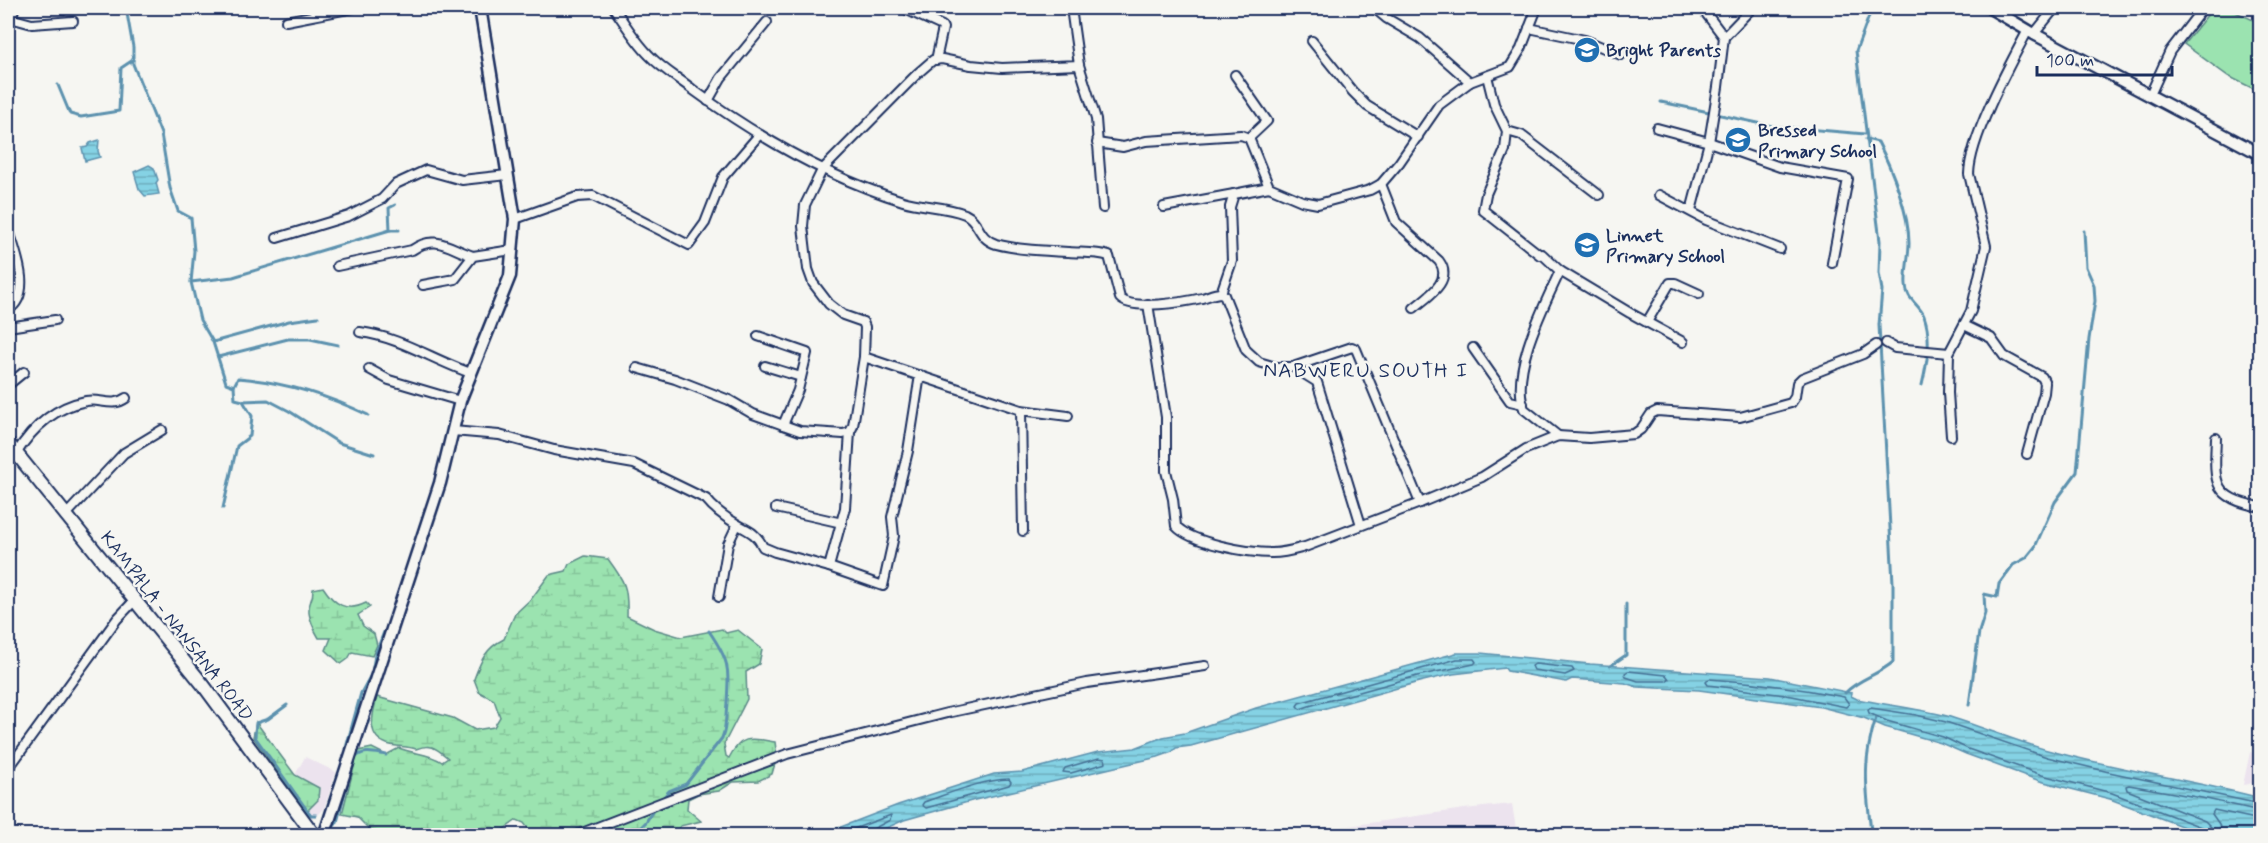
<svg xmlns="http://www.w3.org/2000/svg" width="2268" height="843" font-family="Mynerve,sans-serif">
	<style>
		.built { fill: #ece3ee }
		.grass { fill: #9be3b0; stroke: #5b8987; stroke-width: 1.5 }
		.wetland { fill: url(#wetland-marsh); stroke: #5b8987; stroke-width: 1.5 }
		.water { fill: url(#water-rules); stroke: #5b91ae; stroke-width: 1.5 }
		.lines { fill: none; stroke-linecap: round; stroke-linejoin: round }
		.shore { stroke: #457094; stroke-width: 1.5 }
		.stream { stroke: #5b91ae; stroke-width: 3 }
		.street-casing { stroke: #1b2f5e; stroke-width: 12 }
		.secondary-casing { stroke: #1b2f5e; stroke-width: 15 }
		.primary-casing { stroke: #1b2f5e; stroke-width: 16 }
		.street { stroke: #f6f6f2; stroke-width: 8 }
		.secondary { stroke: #f6f6f2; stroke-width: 10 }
		.primary { stroke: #f6f6f2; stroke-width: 12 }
		.labels { text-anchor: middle; stroke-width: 5; stroke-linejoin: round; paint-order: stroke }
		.poi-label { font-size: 18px; font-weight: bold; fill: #1b2f5e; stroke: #f6f6f2; text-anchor: start }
		.street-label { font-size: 18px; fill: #1b2f5e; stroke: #f6f6f2 }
		.quarter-label { font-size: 21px; letter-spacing: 1.5px; fill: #1b2f5e; stroke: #f6f6f2 }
	</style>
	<defs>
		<pattern id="wetland-marsh" width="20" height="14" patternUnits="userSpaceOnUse" patternTransform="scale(1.5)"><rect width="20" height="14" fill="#9be3b0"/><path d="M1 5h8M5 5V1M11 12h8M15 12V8" fill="none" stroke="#85c39a"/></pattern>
		<pattern id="water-rules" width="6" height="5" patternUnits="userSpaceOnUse" patternTransform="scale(1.5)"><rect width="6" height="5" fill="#85d2e4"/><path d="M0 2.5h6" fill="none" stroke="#6cabbc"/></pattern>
	</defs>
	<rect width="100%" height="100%" fill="#f6f6f2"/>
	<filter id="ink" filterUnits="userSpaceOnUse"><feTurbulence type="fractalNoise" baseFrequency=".0167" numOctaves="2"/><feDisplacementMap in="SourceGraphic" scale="12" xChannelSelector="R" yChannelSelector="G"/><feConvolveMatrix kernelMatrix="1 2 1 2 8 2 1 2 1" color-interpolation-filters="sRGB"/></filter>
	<g filter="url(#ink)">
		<g class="built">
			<path d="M2250,752L2260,755V782L2243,785Z"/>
			<path d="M305,757L336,772L324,809L316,817H311L306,812L318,800L295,775Z"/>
			<path d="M1512,804L1517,835H1288L1464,809Z"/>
		</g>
		<path class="grass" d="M2213,8H2227L2260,23V92L2228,76L2184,44Z"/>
		<g class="wetland">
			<path d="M585,556L608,559C625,582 628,587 627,616L654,629L681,637L722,629L726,633L738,630L762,649L759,664L746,672L747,699L724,744L726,756L729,758C741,734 752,738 775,742L777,757L772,774L758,781L733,782L719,791L698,794L688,799L687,809L701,821L680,826L679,833C670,836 666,836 658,831L651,836L533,835L524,823L517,820L501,831L478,829L473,835H393L370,830L357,817L342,814L358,751L372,748L386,755L399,748C414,754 429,753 442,762L448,758C436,748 431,743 416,749C407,746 396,747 387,744C365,736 373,714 377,697L453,718L475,730L494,727L500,717L494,700L479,692L474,679C481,660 486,648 504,639L515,614L532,598L549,575L566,571L569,564Z"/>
			<path d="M323,587C334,604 346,613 366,603L370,607L358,615L363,626L374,634L377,645L372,656L352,652L348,659L341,664L326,650L331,638H319C315,632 308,616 309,609C309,601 313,601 313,589Z"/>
			<path d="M256,722L295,775L319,788L318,800L306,812L253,737Z"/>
		</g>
		<g class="water">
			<path d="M99,140L98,151L100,157L85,161L82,148L87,147L90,143Z"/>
			<path d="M149,165L154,168L158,180L156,183L159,194L145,196L139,189L134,172Z"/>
			<path d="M1456,653H1480L1590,664L1770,677L1852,693L1851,696L1857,699C1887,705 1917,708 1947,716C1982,727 2015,741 2051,751C2120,770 2191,780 2260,798V835H2205L2110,799L2040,781L1966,754L1941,743L1885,727L1864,718L1821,707L1699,690L1637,687L1625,683L1572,679L1566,682L1507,671L1505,668L1453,674L1419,682L1191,746L1176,748L1172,752L1158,757L975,800L904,820L871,835H820L898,805L994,774L1022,772L1098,752L1135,748L1163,737L1185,733L1256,708Z"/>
		</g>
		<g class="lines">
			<g class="shore">
				<path d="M1457,659H1474L1476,662L1474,664L1417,676L1309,706L1300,709L1297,706L1299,703Z"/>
				<path d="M1535,664L1572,668L1574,671L1565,675L1534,670L1532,666Z"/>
				<path d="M1628,671L1666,675L1669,679L1666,681H1638L1626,677L1625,673Z"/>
				<path d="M1709,679C1755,682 1799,688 1844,697L1849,704L1846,707L1792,696L1708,685L1706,682Z"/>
				<path d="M1099,758L1105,759L1106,763L1071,773L1063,772L1065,768Z"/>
				<path d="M1009,779L1011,782L1009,785L926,808L922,805L924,802C951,793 981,780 1009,779Z"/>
				<path d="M835,836L891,815L890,820L873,829L871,836"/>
				<path d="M2205,836V831L2201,827L2112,793L2042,775L1968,749L1943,737L1887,721L1869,713L1868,710L1871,708L1916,715L1946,722L2047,757L2109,772L2260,804"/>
				<path d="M2213,836L2211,827L2205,821L2127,790L2126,786L2129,785L2202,798L2260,811"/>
				<path d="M2222,836L2219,824L2212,814L2214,810L2260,820"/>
			</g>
			<g class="stream">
				<path d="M126,8L133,47V64L161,134L170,188L178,211L191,218L194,251L191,282L200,320L213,342L226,383L234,386L235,399L243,401L252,416L250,436L237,446L223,508"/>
				<path d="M58,85L70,114L81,117L119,111L121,68L133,60"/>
				<path d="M1661,102L1709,112"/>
				<path d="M1716,114L1772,126L1865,134"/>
				<path d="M1866,139L1878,142C1892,169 1909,213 1909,243C1909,257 1905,271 1906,285C1906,299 1920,305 1924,316C1932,338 1927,364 1922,385"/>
				<path d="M390,230L389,208L395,205"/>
				<path d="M191,282L233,277L390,230H399"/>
				<path d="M213,342L289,321L318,317"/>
				<path d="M218,357L288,339H310L338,345"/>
				<path d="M234,386L238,378C283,382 327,395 368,415"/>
				<path d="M243,401L268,400L289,411L339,443L374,454"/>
				<path d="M387,660L404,610"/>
				<path d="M1610,666L1626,655V604"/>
				<path d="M379,683L384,669"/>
				<path d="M1845,693C1858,679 1878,675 1893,662V583L1879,325L1882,290L1879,273L1880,241L1856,51L1872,8"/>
				<path d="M287,705L268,719L256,723L255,737L307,810L311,815H316"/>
				<path d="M1969,705L1979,632L1985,613L1984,594L1997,597L1999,584L2013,565L2026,558L2035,547L2055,502L2077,472L2089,339L2095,301L2094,285L2086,267L2084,231"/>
				<path d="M368,723L369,715"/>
				<path d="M346,748L361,693L372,673L375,655L384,632"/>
				<path d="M354,759C363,749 374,753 386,755"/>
				<path d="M661,800L669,791L686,784L722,738L724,732C726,723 726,713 727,703C729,667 730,662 709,631"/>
				<path d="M333,836V828L337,822L352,766"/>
				<path d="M632,836L646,822L655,807"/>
				<path d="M1855,836V834L1871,831C1866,788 1862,761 1876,718"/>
			</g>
			<defs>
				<g id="street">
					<path d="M614,8C625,24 635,41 649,55C661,68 678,78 692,89C756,136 826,177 903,201C923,207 946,206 965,214C980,221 977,238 996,244C1019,250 1045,251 1069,252C1082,253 1096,252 1109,256L1120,298C1132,311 1185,302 1202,298C1209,296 1214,293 1221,293L1224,295L1246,350L1259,362L1276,367H1293L1352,347L1356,349L1420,503"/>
					<path d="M903,8L942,26L943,28L936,60"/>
					<path d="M1374,8L1386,18L1420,38L1470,82"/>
					<path d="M1702,8L1724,37L1752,8"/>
					<path d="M10,18L32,24L73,21"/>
					<path d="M8,19L13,14L14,8"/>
					<path d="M286,21L353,8"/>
					<path d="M1529,28L1585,40L1621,55"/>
					<path d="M2034,34L2055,8"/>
					<path d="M1312,41L1353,92L1367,106L1418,137"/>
					<path d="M1079,65L1096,119L1103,208"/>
					<path d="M1235,75L1267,121L1249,138"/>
					<path d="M1487,76L1494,104L1507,131L1505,150L1486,194L1483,210L1540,255L1542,254L1560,271L1630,313L1683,342"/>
					<path d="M2150,95L2170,51L2203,8"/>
					<path d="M708,101L721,78L767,22"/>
					<path d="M1657,128L1709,142L1780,167L1848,179L1832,263"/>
					<path d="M1507,131L1521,135L1599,195"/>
					<path d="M1097,143L1123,147L1146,141L1241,135L1249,138L1269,187L1302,201L1318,204L1370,190L1381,184L1399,163L1439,105L1470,82L1510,67L1521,49L1537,8"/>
					<path d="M1381,184L1396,222L1439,261C1454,281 1427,297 1414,308"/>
					<path d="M1659,195L1706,220L1780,249"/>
					<path d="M1164,207L1234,194"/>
					<path d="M1691,211L1709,142L1718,87L1724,37"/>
					<path d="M515,219L577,197L593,196L689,245L705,223L723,177L759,135"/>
					<path d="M8,228C15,251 34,294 8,310"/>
					<path d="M277,238L349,216L382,199L396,184L426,170L462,180L507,175"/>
					<path d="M337,266L412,250C436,233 450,249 473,256"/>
					<path d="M423,285L455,279L473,256L512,250"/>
					<path d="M1221,293L1232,261L1230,207L1234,194L1269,187"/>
					<path d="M1148,304L1166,417V471L1173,499L1176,526C1191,543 1249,553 1272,553C1284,553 1294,550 1305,547L1420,503L1482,477L1526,449L1558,436L1589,438L1634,434L1641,429L1651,414L1657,411L1740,417L1755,413L1791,403L1795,397L1797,383L1802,378L1863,354L1876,345"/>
					<path d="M1647,322L1670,283H1675L1699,294"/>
					<path d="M1964,325L1991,338L2004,356L2042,377L2045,383L2044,393L2027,454"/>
					<path d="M8,327L55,320"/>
					<path d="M360,332C400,337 433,360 471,373"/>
					<path d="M758,336L807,353L798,390L783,425"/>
					<path d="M1886,343L1895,348L1949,353"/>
					<path d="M1473,348L1510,401L1523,404"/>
					<path d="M765,366L801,377"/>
					<path d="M1293,367L1317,382L1361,525"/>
					<path d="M637,368L675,379L729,400L753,414L800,431L843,434L850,432L853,426L864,357"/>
					<path d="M369,369L389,380L460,401"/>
					<path d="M8,385L24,372"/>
					<path d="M1021,410L1023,531"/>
					<path d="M1068,416L1021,410L864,357L865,327L863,322L843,315L829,304L813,283L808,269L803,226L805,205L822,170L918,73L933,60L942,59L971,65L1002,68L1079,65L1071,8"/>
					<path d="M453,431L499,435L554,450L634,464L706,499C714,509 725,517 735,523C748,531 756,532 763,547L775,552L829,567L883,586L894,536L892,517L908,451L920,375"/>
					<path d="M1558,436L1524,409C1510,370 1544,306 1560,271"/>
					<path d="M1951,436L1948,393L1949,353L1971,311L1986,246L1969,174C1970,137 2010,64 2028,30"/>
					<path d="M2216,438C2214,484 2212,497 2260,507"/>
					<path d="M16,454C32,428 55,407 86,401C100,398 112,408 126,398"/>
					<path d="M776,508L842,523"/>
					<path d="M65,516L124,453L162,430"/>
					<path d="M829,567L845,508L850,432"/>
					<path d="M719,597L728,544L737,525"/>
					<path d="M8,769L117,619L135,600"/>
					<path d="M574,836L787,754L947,713L1087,683L1205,666"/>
				</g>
				<g id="secondary">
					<path d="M1990,8L2034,34L2260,154"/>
					<path d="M324,836L440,483L460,401L510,276L515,219L480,8"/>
				</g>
				<path id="primary" d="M8,443L204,686L315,836"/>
			</defs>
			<use href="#street" class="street-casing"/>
			<use href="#secondary" class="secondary-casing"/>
			<use href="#primary" class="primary-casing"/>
			<use href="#street" class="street"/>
			<use href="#secondary" class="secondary"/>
			<use href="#primary" class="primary"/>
		</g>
	</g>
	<defs>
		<symbol id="school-disc" viewBox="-11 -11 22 22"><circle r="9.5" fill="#1f6fb2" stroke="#f6f6f2"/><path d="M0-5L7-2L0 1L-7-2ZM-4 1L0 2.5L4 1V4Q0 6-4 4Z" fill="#fff"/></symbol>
	</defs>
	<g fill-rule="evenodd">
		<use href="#school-disc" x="1572" y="35" width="30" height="30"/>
		<use href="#school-disc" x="1723" y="125" width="30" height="30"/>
		<use href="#school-disc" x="1572" y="230" width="30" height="30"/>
	</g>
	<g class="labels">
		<g class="poi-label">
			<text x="1606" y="56">Bright Parents</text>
			<text x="1758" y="136">Bressed<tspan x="1758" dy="21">Primary School</tspan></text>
			<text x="1606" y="241">Linnet<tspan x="1606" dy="21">Primary School</tspan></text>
		</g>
		<g class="street-label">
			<text transform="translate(177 626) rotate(52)" y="6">KAMPALA - NANSANA ROAD</text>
		</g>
		<g class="quarter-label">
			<text x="1366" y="377">NABWERU SOUTH I</text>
		</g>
	</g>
	<rect width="2268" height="843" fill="none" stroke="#f6f6f2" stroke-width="30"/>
	<rect x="15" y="15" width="2238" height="813" fill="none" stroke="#1b2f5e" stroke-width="2" filter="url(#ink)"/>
	<path d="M2037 66v9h135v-9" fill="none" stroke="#1b2f5e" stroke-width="3"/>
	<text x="2046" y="66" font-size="18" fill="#1b2f5e" stroke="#f6f6f2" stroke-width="4.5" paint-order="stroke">100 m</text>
</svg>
